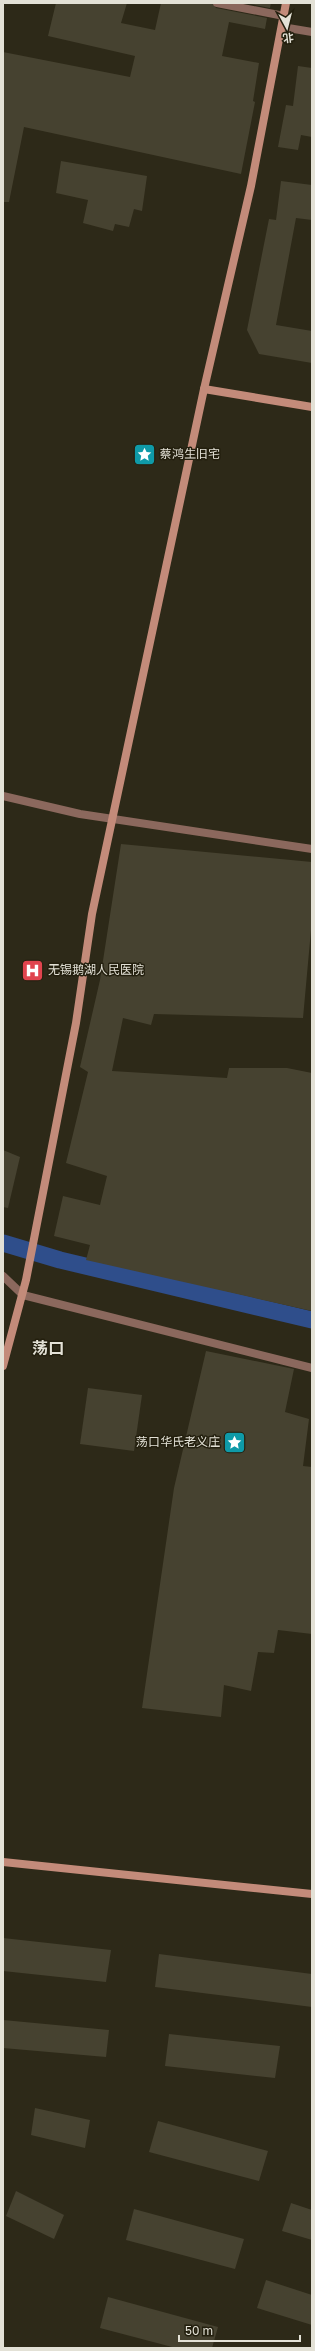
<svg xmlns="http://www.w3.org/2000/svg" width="315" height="2351" font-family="'Golos Text','Noto Sans SC',sans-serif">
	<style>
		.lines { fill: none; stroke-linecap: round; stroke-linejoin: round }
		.canal { stroke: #2f4e8b; stroke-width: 17 }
		.building { fill: #464230 }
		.lane { stroke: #8b685d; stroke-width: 8 }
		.street { stroke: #8b685d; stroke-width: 8 }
		.secondary { stroke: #c38b7a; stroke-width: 8 }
		.labels { text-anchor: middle; stroke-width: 3; stroke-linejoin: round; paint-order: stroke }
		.poi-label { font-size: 12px; fill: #e3e1d6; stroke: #231f0e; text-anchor: start }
		.district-label { font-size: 16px; font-weight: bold; fill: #e3e1d6; stroke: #231f0e }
	</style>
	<rect width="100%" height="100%" fill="#2d2918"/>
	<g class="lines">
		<path class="canal" d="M3,1243L60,1260L312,1320"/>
	</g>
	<g class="building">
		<path d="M56,3H127L121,23L155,30L161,3H212L216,8L267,18L265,29L229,22L222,56L259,63L253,101L255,102L241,174L24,127L9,202H3V52L130,77L135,56L48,36Z"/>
		<path d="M246,3H271L270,8Z"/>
		<path d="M298,66L312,68V137L301,135L298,150L278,147L286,105L293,106Z"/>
		<path d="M61,161L147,176L142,211L134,209L129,227L115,224L113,231L83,223L88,200L56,193Z"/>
		<path d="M281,181L312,185V220L296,218L276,325L312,331V363L259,354L247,330L269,219L276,220Z"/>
		<path d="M121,844L312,862V919L303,1018L154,1014L151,1025L123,1018L112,1071L227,1078L229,1068H287L312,1073V1311L86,1260L90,1245L54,1236L63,1196L100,1205L107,1176L66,1163L88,1072L80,1067L100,980Z"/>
		<path d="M3,1150L20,1157L8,1208L3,1207Z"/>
		<path d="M206,1351L294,1369L285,1412L309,1419L303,1466L312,1467V1634L278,1630L274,1653L258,1652L251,1691L224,1685L221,1717L142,1708L174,1488Z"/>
		<path d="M88,1388L142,1395L134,1451L80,1444Z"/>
		<path d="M3,1938L111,1950L106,1982L3,1971Z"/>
		<path d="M159,1954L312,1974V2007L155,1987Z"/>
		<path d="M3,2020L109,2030L106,2057L3,2048Z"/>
		<path d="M169,2034L280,2046L275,2078L165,2066Z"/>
		<path d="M35,2108L90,2120L85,2148L31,2135Z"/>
		<path d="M158,2121L268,2151L259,2181L149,2152Z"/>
		<path d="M16,2191L64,2215L54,2239L6,2216Z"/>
		<path d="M291,2203L312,2210V2240L282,2231Z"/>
		<path d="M134,2209L244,2239L235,2269L126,2240Z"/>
		<path d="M266,2280L312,2295V2325L257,2308Z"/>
		<path d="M108,2297L218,2327L212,2348H176L100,2328Z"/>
	</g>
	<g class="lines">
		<g class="lane">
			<path d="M217,3L284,16"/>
			<path d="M3,1276L23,1295"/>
		</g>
		<g class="street">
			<path d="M282,27L312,32"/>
			<path d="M3,796L80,814L312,849"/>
			<path d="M23,1295L312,1368"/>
		</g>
		<g class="secondary">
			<path d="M204,389L312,407"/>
			<path d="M3,1366L26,1280L76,1023L92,914L204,389L251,186L286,3"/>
			<path d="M3,1862L312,1894"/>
		</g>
	</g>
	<defs>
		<symbol id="sight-square" viewBox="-11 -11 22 22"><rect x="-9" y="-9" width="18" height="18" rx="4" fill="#0f9aa8" stroke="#231f0e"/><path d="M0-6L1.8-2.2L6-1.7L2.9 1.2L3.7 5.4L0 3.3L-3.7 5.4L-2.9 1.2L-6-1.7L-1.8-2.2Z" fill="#fff"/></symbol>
		<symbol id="hospital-square" viewBox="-11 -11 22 22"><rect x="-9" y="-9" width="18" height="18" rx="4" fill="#e0444e" stroke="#231f0e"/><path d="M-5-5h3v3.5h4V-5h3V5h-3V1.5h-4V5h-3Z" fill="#fff"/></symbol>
	</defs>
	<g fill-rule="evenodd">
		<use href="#sight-square" x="132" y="442" width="25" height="25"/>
		<use href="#hospital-square" x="20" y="958" width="25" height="25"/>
		<use href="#sight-square" x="222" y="1430" width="25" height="25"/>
	</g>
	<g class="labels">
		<g class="poi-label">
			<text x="160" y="458">蔡鸿生旧宅</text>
			<text x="48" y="974">无锡鹅湖人民医院</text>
			<text x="220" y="1446" text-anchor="end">荡口华氏老义庄</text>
		</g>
		<g class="district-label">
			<text x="48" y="1354">荡口</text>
		</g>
	</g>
	<rect width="315" height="2351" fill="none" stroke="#e3e1d6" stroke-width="8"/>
	<g transform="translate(287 28) rotate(173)" stroke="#231f0e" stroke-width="3" paint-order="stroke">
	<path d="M0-3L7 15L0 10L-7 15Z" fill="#e3e1d6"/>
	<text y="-6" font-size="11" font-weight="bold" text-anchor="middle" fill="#e3e1d6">北</text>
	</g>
	<path d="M179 2335v6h121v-6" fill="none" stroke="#e3e1d6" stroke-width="2"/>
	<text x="185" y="2335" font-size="12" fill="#e3e1d6" stroke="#231f0e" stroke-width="3" paint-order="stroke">50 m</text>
</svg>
